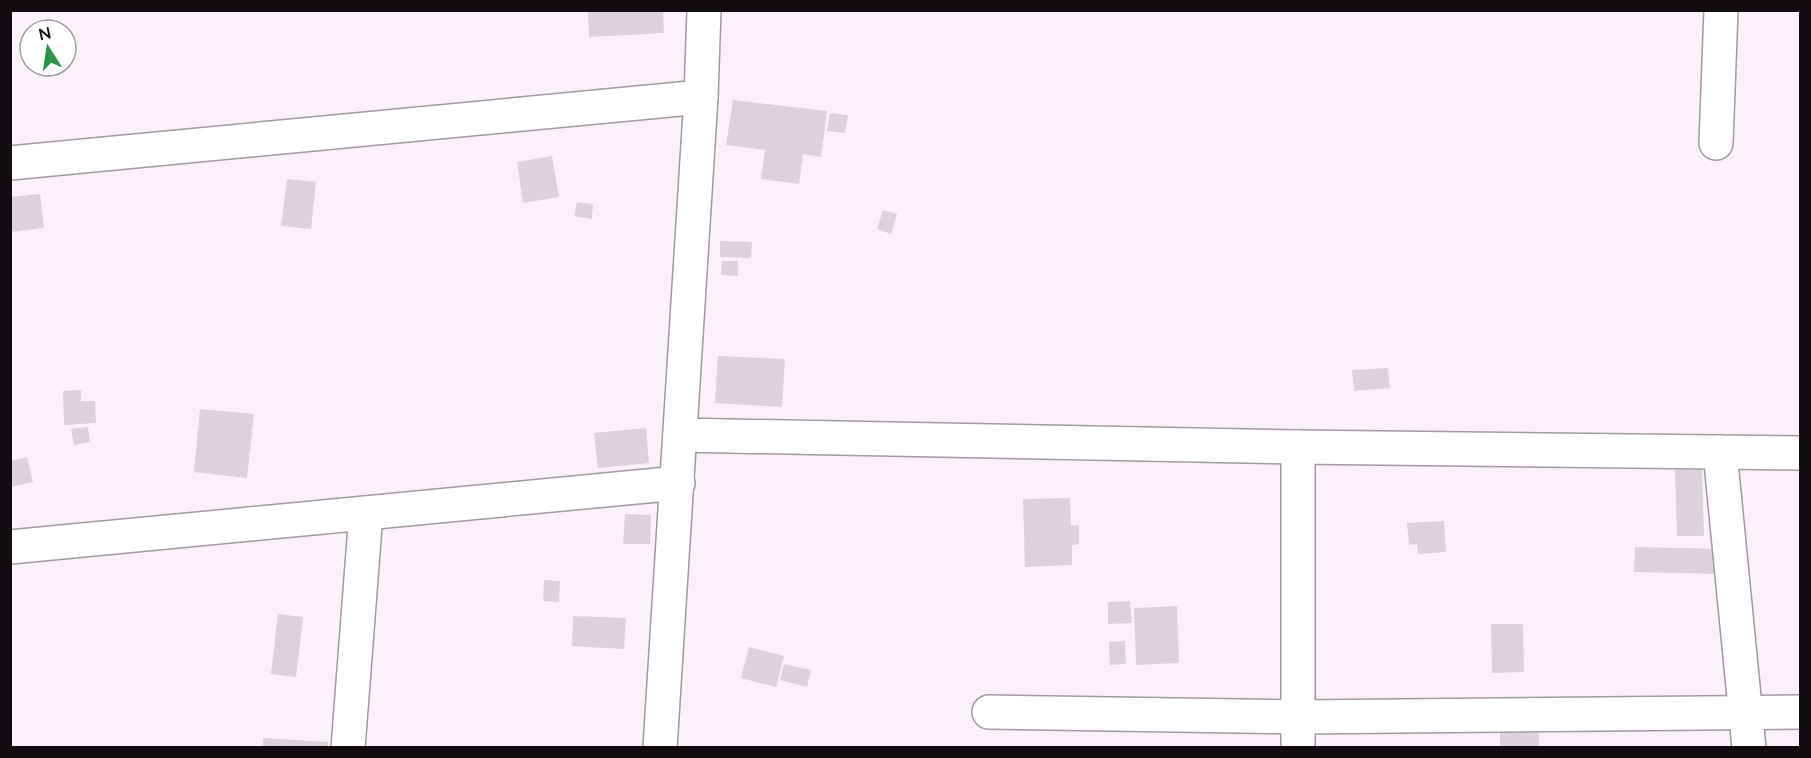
<svg xmlns="http://www.w3.org/2000/svg" width="1811" height="758" font-family="Lato,sans-serif">
	<style>
		.building { fill: #dcd2db }
		.lines { fill: none; stroke-linecap: round; stroke-linejoin: round }
		.minor-casing { stroke: #a198a0; stroke-width: 36 }
		.minor { stroke: #fff; stroke-width: 33 }
	</style>
	<rect width="100%" height="100%" fill="#fbf1fa"/>
	<g class="building">
		<path d="M588,10H663L664,33L589,37Z"/>
		<path d="M733,100L827,111L821,157L803,154L799,184L761,179L765,150L726,145Z"/>
		<path d="M830,113L848,115L845,133L827,131Z"/>
		<path d="M552,156L559,197L523,203L517,162Z"/>
		<path d="M287,179L316,182L311,229L281,226Z"/>
		<path d="M40,194L44,228L10,232V197Z"/>
		<path d="M577,202L593,204L592,219L574,216Z"/>
		<path d="M883,210L897,214L891,234L877,229Z"/>
		<path d="M720,241L752,242L751,258L720,257Z"/>
		<path d="M722,261H738V276L721,275Z"/>
		<path d="M718,356L785,359L782,407L715,403Z"/>
		<path d="M1388,368L1390,388L1354,391L1352,370Z"/>
		<path d="M81,390V401H95L96,423L64,425L63,391Z"/>
		<path d="M200,409L254,414L247,478L194,472Z"/>
		<path d="M88,427L90,442L74,445L71,429Z"/>
		<path d="M646,428L649,463L598,468L594,433Z"/>
		<path d="M27,457L33,482L10,487V461Z"/>
		<path d="M1675,470H1702L1704,536H1677Z"/>
		<path d="M1070,498L1071,526L1079,525V544L1072,545V565L1025,567L1023,499Z"/>
		<path d="M625,514L651,515L650,544H623Z"/>
		<path d="M1444,521L1446,552L1418,554L1417,544L1409,545L1407,523Z"/>
		<path d="M1635,547L1722,549L1721,574L1634,572Z"/>
		<path d="M544,580L560,581L559,602L543,601Z"/>
		<path d="M1130,601L1132,623L1108,624V602Z"/>
		<path d="M1177,606L1179,663L1136,665L1134,608Z"/>
		<path d="M278,614L303,617L296,677L271,674Z"/>
		<path d="M573,616L626,618L624,649L572,646Z"/>
		<path d="M1491,624H1523L1524,672L1492,673Z"/>
		<path d="M1125,641L1126,664L1110,665L1109,642Z"/>
		<path d="M749,647L784,656L776,687L741,678Z"/>
		<path d="M784,664L811,670L807,687L780,680Z"/>
		<rect x="1500" y="733" width="39" height="15"/>
		<path d="M263,738L328,742V748H263Z"/>
	</g>
	<g class="lines">
		<defs>
			<g id="minor">
				<path d="M1716,143L1721,10"/>
				<path d="M10,163L701,97"/>
				<path d="M680,435L1298,447L1800,453"/>
				<path d="M1720,452L1749,748"/>
				<path d="M10,547L678,483"/>
				<path d="M989,712L1298,717L1800,712"/>
				<path d="M348,748L366,513"/>
				<path d="M660,748L701,97L704,10"/>
				<path d="M1298,748V447"/>
			</g>
		</defs>
		<use href="#minor" class="minor-casing"/>
		<use href="#minor" class="minor"/>
	</g>
	<rect width="1811" height="758" fill="none" stroke="#100c0f" stroke-width="24"/>
	<g transform="translate(48 48) rotate(348)"><circle r="28" fill="#ffffff" stroke="#9f9e9f" stroke-width="1.5"/>
	<path d="M0-4.5L10 22L0 15L-10 22Z" fill="#2a934a"/>
	<text y="-9" font-size="16" font-weight="bold" text-anchor="middle" fill="#100c0f">N</text>
	</g>
</svg>
